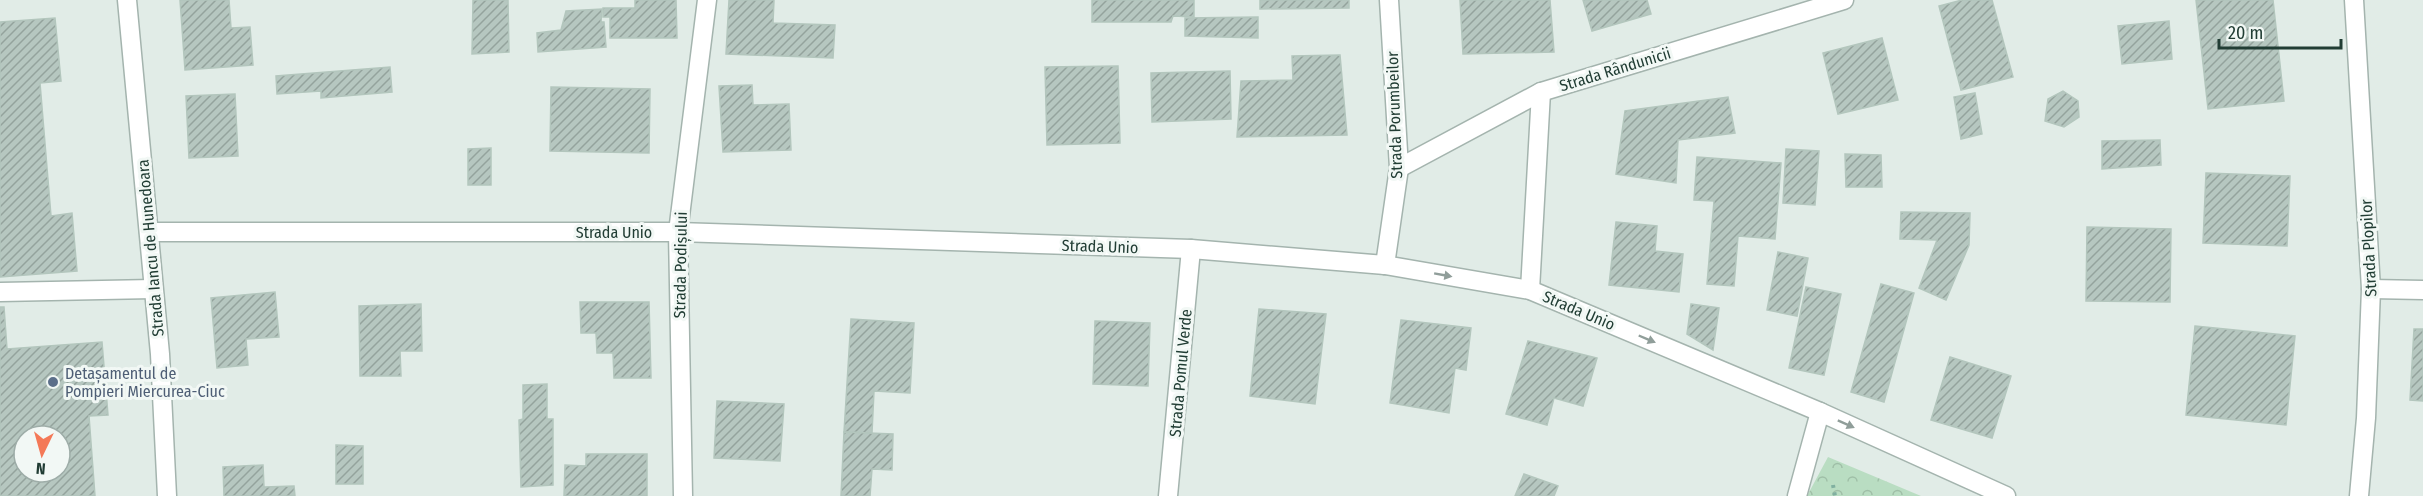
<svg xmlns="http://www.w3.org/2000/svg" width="2423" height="496" font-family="'Fira Sans Condensed',sans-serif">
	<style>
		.park { fill: url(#park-crowns) }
		.building { fill: url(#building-hatch); stroke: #b3c6bd; stroke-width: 1.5; fill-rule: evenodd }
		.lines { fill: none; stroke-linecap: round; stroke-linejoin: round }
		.minor-casing { stroke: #a4b4ae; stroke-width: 21 }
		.path { stroke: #81b0a0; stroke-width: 4; stroke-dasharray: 3 4.5; stroke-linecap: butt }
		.minor { stroke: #fff; stroke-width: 18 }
		.oneway { fill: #909e9a }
		.service-dot { fill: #5c6f8a; stroke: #f2f8f5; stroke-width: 2 }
		.labels { text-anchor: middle; stroke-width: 6; stroke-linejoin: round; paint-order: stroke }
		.street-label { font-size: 16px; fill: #213d34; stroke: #f2f8f5 }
		.service-label { font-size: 16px; fill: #4e5e75; stroke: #f2f8f5; text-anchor: start }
	</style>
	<defs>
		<pattern id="park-crowns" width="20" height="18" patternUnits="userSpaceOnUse" patternTransform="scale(1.5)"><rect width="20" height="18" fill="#b9ddc2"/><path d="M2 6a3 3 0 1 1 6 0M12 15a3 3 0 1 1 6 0" fill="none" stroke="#9fbfa7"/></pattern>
		<pattern id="building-hatch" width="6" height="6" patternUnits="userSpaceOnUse" patternTransform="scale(1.5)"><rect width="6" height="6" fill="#b6c7c0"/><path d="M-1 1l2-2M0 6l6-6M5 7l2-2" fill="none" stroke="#94a39d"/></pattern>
	</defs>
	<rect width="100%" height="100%" fill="#e1ece7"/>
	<path class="park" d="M1828,457L1921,496H1807Z"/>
	<g class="building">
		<path d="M180,0H229L231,28L250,27L253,65L185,70Z"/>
		<path d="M473,0H508L509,52L472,54Z"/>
		<path d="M635,0H676L677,38H610V17H603V8H635Z"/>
		<path d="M729,0H774L773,23L835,25L833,58L726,54Z"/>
		<path d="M1092,0H1194V17L1173,16L1171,22H1092Z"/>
		<path d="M1260,0H1349V8L1260,9Z"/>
		<path d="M1460,0H1550L1554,52L1463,54Z"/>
		<path d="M1583,0H1647L1651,14L1592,31Z"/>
		<path d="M1962,0H1992L2013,77L1961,90L1939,6Z"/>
		<path d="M2196,0H2273L2284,101L2208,109Z"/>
		<path d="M602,9L601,22H604L606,47L538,52L537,33L561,30L566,11Z"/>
		<path d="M1258,17V38L1185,36V18Z"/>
		<path d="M55,18L61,81L40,83L51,216L72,213L77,271L0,277V22Z"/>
		<path d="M2169,21L2172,59L2122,64L2118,26Z"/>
		<path d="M1882,38L1898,100L1838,114L1823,53Z"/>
		<path d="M1340,55L1347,135L1237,137L1241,81L1293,80L1292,56Z"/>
		<path d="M1118,66L1120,143L1047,145L1045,67Z"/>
		<path d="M390,67L392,92L321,98V91L277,94L276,76Z"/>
		<path d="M1230,71L1231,119L1152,122L1151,73Z"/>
		<path d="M752,85L753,105L789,104L791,150L723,152L719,86Z"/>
		<path d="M551,87L650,89L649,153L550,151Z"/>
		<path d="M2063,91L2078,101L2079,117L2064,127L2045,121L2048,99Z"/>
		<path d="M1975,93L1982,134L1961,139L1954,97Z"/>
		<path d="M235,94L238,156L189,158L186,96Z"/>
		<path d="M1728,97L1735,133L1678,140L1676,183L1616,174L1625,111Z"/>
		<path d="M2160,140L2161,165L2102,169V141Z"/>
		<path d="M491,148V185H468V149Z"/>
		<path d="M1786,149L1819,151L1815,205L1783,203Z"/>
		<path d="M1845,154L1881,155L1882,187H1846Z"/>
		<path d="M1697,157L1781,163L1775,239L1738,236L1734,286L1707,284L1714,201L1694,200Z"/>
		<path d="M2206,173L2290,176L2287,246L2203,243Z"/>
		<path d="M1901,212L1970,213L1969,245L1946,300L1919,288L1937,240L1900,239Z"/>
		<path d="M1616,222L1657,226L1655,251L1683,254L1679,292L1609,285Z"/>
		<path d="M2087,227L2171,229L2170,302L2086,301Z"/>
		<path d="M1778,252L1808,258L1797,316L1767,310Z"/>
		<path d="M1881,284L1914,293L1884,402L1851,392Z"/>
		<path d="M1806,287L1841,294L1824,375L1789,368Z"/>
		<path d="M275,292L279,337L246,339L248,365L217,368L211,298Z"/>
		<path d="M580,302H649L651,378H614L613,353H597L596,333H581Z"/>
		<path d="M421,304L422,351H400L401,376H360L359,306Z"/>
		<path d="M1691,304L1719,308L1713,350L1687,334Z"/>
		<path d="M0,307H4L7,349L102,342L108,415L89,416L95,496H0ZM24,436H60V472H24Z"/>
		<path d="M1259,309L1326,314L1315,404L1250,396Z"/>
		<path d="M851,319L914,323L910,393L874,391L872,433L844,432Z"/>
		<path d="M1401,320L1471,328L1466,370L1455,368L1449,413L1390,403Z"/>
		<path d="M1095,321L1150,323L1148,386L1093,384Z"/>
		<path d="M2195,326L2295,336L2286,425L2186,415Z"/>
		<path d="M2414,329H2423V401L2410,400Z"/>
		<path d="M1528,341L1597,358L1583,406L1554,398L1547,425L1506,414Z"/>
		<path d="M1950,357L2011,376L1992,438L1931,420Z"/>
		<path d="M547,384V419H553V485L521,487L519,420L523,419V385Z"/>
		<path d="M717,401L784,404L780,461L714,458Z"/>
		<path d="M844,432L893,434L892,470L872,469L870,496H841Z"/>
		<path d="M336,445L363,446V484H336Z"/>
		<path d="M586,454H647V496H564L565,465L586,466Z"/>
		<path d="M263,465L264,487L294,486L295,496H224L223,467Z"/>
		<path d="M1524,474L1558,486L1554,496H1515Z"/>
	</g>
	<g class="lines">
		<defs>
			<g id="minor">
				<path d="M127,0L160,354L167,496"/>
				<path d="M2354,0L2371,289L2366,418L2359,496"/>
				<path d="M1399,168L1541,92L1844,0"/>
				<path d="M149,232H678L1191,249L1385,265L1530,290L1820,412L2006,496"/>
				<path d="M1385,265L1399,168L1389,0"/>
				<path d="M2371,289L2423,290"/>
				<path d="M1530,290L1541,92"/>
				<path d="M0,292L153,289"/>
				<path d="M683,496L678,232L707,0"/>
				<path d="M1168,496L1191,249"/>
				<path d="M1797,496L1820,412"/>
			</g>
		</defs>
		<use href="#minor" class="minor-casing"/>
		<path class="path" d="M1833,485L1835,496"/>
		<use href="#minor" class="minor"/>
	</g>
	<defs><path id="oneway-solid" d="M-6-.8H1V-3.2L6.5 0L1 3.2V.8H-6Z" transform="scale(1.5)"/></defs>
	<g class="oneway">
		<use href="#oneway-solid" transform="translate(1443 275) rotate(10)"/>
		<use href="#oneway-solid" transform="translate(1647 339) rotate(23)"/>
		<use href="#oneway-solid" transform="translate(1846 424) rotate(24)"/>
	</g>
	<circle class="service-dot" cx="53" cy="382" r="6"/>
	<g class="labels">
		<g class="street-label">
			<text transform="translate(1615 69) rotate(-17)" y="6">Strada Rândunicii</text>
			<text transform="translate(1394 115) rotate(-92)" y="6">Strada Porumbeilor</text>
			<text x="614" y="238">Strada Unio</text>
			<text transform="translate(1100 246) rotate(2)" y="6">Strada Unio</text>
			<text transform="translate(150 248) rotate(-95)" y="6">Strada Iancu de Hunedoara</text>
			<text transform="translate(2368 248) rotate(-93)" y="6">Strada Plopilor</text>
			<text transform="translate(680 265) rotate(-89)" y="6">Strada Podișului</text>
			<text transform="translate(1579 310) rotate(23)" y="6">Strada Unio</text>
			<text transform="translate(1180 373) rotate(-85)" y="6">Strada Pomul Verde</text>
		</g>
		<g class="service-label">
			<text x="65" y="379">Detașamentul de<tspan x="65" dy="18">Pompieri Miercurea-Ciuc</tspan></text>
		</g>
	</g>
	<g transform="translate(42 454) rotate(185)"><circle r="28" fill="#f2f8f5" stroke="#9eada8" stroke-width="1.5"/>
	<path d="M0-4.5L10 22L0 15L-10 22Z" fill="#f47957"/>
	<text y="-9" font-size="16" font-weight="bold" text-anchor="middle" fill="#213d34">N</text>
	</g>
	<path d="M2219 39v9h122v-9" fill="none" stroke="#213d34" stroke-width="3"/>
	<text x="2228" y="39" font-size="18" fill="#213d34" stroke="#f2f8f5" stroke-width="4.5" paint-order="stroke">20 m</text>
</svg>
